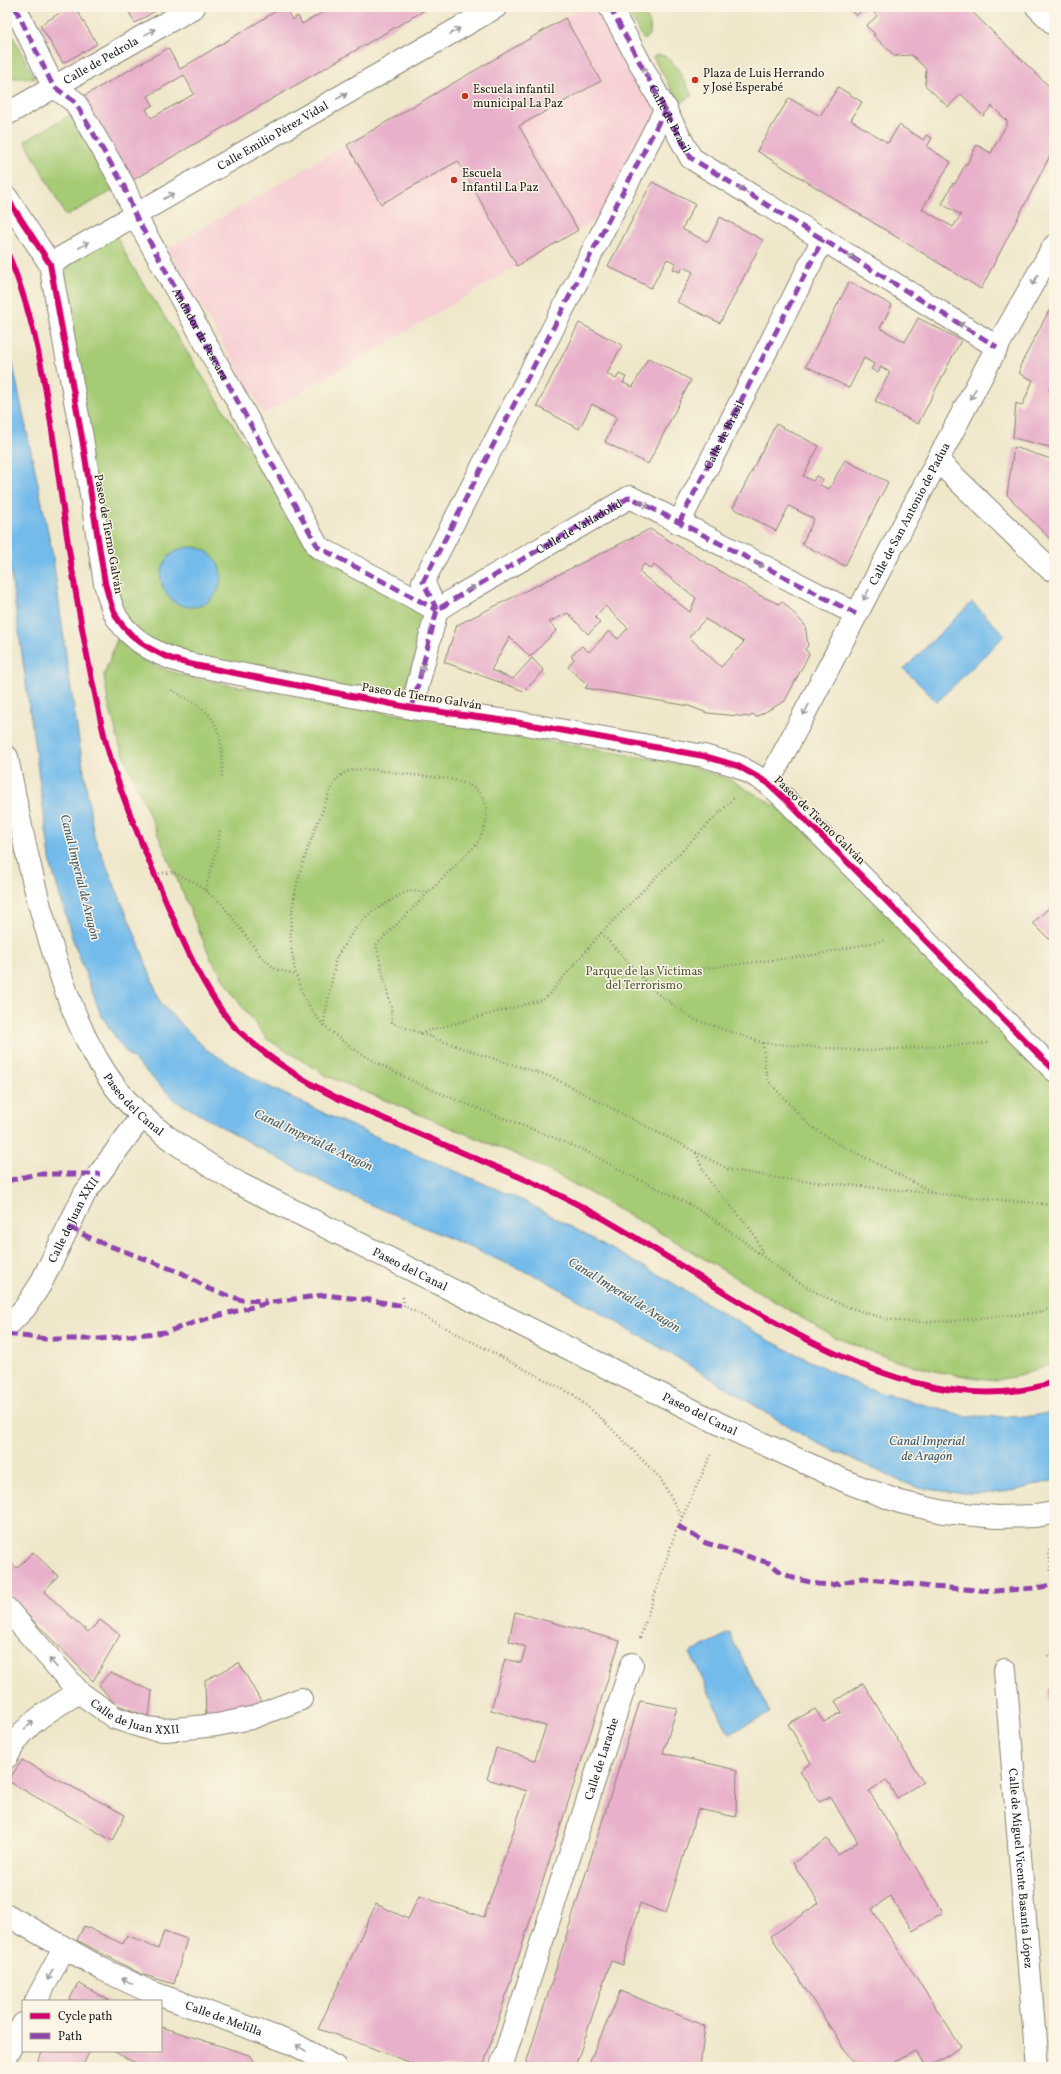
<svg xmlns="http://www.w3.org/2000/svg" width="1061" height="2074" font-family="Vollkorn,serif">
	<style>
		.built { fill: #f7cfd4 }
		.green { fill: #a6cb75; stroke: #617448 }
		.water { fill: #73bbeb; stroke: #486c84 }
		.building { fill: #e8b0ca; fill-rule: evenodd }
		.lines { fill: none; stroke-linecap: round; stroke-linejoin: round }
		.minor-casing { stroke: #868273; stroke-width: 24 }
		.path { stroke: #868273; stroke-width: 2.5; stroke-dasharray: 1 3; stroke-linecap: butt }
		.minor { stroke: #fff; stroke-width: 22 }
		.quiet { stroke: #8e44ad; stroke-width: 5; stroke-dasharray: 10 5; stroke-linecap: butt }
		.cycleway-casing { stroke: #fcf5e5; stroke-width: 8 }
		.cycleway { stroke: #d6006c; stroke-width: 6 }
		.oneway { stroke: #999 }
		.poi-dot { fill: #c8321e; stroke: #fcf5e5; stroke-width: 1.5 }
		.labels { text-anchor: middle; stroke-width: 3; stroke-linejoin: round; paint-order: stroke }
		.street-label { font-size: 12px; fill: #1c1c1c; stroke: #fcf5e5 }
		.poi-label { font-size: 12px; fill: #1c1c1c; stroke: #fcf5e5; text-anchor: start }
		.park-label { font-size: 12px; fill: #4c593b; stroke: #fcf5e5 }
		.water-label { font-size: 13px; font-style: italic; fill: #3f5c6f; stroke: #fcf5e5 }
	</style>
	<rect width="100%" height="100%" fill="#fcf5e5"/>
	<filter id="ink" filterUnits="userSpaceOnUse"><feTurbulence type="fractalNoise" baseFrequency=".025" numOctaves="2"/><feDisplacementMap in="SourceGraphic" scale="8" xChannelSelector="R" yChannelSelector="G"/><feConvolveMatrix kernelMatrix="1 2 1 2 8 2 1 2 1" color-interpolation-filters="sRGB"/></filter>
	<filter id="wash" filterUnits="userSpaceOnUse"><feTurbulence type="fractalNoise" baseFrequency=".012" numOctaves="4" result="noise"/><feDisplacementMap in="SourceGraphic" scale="16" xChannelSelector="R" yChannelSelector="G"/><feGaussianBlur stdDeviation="0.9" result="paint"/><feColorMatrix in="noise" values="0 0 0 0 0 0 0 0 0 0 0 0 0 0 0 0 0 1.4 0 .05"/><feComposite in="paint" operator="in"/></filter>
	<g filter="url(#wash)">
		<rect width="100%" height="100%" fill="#efe7ca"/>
		<path class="built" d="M583,7H597L658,115L603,216L264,414L167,249Z"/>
		<g class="green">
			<path d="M625,7H641C647,18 657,30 644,40Z"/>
			<path d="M7,25L35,79L7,77Z"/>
			<path d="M657,55C674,53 684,82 692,95L680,104L653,57Z"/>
			<path d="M72,114L116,189L66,216L25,141Z"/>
			<path d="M113,228L129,261L315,553L427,613L414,663L400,705L179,662L117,618L50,264Z"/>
			<path d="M117,639C145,667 165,670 202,680L691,766L731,780L777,807L797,823L1054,1083V1363L1019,1376L997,1380L977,1378L939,1372L896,1361L832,1336L673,1240L561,1177L517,1155L327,1076L267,1039L240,1004L211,959L120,746L108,702L104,675Z"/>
		</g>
		<g class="water">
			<path d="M7,337L52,551L69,677L94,836L137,939L161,1004L207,1050L263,1084L345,1123L526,1202L666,1279L768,1340L867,1389L965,1416L1025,1417L1054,1412V1480L1018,1490L995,1493H958L919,1488L898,1480L809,1439L673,1355L543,1279L333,1188L245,1140L176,1101L123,1049L101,1015L73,940L51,865L7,545Z"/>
			<circle cx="191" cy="577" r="30"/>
			<path d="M972,602L1005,635L937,702L904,669Z"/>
			<path d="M729,1633L770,1713L729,1734L690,1653Z"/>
		</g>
		<g id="blocks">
			<g class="building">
				<path d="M70,7H75L97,44L63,63L40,25Z"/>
				<path d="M126,7H162L135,23Z"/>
				<path d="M283,7H285L292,20L298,16L302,24L332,7H430L131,181L82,97L168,48L180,69ZM184,75L194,94L151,118L146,109L153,105L148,96Z"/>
				<path d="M849,7H865L856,16Z"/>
				<path d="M868,7H967L1054,91V148L981,289L757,151L789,98L820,116L838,87L862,102L851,120L888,143L899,125L924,140L926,135L932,138L927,147L951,162L922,209L953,227L961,215L942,204L953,183L955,184L966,163L967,164L977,145L991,153L1008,122L992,106L983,116L961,94L948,107L925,85L926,69L912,55L895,56L873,35L875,34L866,26L877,16Z"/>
				<path d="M565,18L601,81L519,126L578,230L517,266L458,161L381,204L347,145Z"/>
				<path d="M652,182L695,204L682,229L708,242L720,217L763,240L720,323L677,302L693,272L683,267L680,272L673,269L676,263L667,259L651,288L608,266Z"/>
				<path d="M849,282L892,305L880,328L905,342L918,318L961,340L918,424L875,401L890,372L881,367L878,373L871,369L874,364L864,358L849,388L806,366Z"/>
				<path d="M1054,301V389L1050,387L1049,391L1054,393V448L1013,438L1016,403L1022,406L1033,380L1020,374V366Z"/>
				<path d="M579,323L622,345L607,374L616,379L619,374L626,377L623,383L633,387L648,358L691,380L648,464L605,442L617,417L592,404L579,429L537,406Z"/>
				<path d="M776,424L819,446L803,476L813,481L816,476L823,479L820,485L829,489L845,460L888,482L845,566L802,544L814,519L789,506L776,531L733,508Z"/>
				<path d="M1014,447L1054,460V543L1007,495Z"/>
				<path d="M650,529L761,596L779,604L782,601L805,625L808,646L805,649L809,654L785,701L756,717L753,714L750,717L707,713L689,706L585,688L588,685L568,667L574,659L571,656L582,646L589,652L609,631L618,639L628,628L605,606L595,617L600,623L588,634L568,613L549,622L557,630L530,657L510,637L491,670L513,679L532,658L544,671L524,691L444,662L457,625ZM644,564L651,569L654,565L696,598L690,612L639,572ZM705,619L744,642L721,667L689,637Z"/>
				<path d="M1054,903V944L1033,923Z"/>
				<path d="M33,1552L58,1576L44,1591L68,1614L88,1632L100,1620L120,1635L93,1681L7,1594V1559L17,1568Z"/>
				<path d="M515,1612L620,1641L483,2067H422L351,2040L318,2029L376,1904L408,1919L419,1896L484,1917L527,1791L487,1779L496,1748L535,1760L546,1726L491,1710L505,1659L521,1663L526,1647L509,1641Z"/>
				<path d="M239,1663L263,1705L206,1719L205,1680Z"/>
				<path d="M110,1672L152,1691L149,1717L115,1704L99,1685Z"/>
				<path d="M863,1683L923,1782L897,1798L886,1780L869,1791L943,1912L913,1931L890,1896L872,1909L961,2047L929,2067H925L915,2051L895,2062L898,2067H856L771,1936L819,1903L793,1863L827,1839L838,1855L858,1842L830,1797L819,1802L800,1771L811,1763L788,1724L815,1709L824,1722L842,1712L835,1701Z"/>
				<path d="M1054,1688V1761H1053L1048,1690Z"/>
				<path d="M640,1701L677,1708L663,1753L737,1770L736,1817L698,1809L666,1913L640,1903L623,1965L611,1961L575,2067H525Z"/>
				<path d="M22,1760L125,1815L113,1841L8,1781Z"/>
				<path d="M84,1926L123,1944L127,1935L158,1949L164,1931L187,1939L174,1984L141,1974L77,1940Z"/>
				<path d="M78,1983L110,2001H69Z"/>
				<path d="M621,1991L705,2026L700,2067H587Z"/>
				<path d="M161,2027L249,2055L258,2067H143L113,2051H161Z"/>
				<path d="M43,2051H90L82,2067H35Z"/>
			</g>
		</g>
	</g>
	<g filter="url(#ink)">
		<use href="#blocks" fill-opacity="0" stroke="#868273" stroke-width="1"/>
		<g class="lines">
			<defs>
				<g id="minor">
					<path d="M15,7L53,86L75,102L124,186L135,215L318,547L437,610"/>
					<path d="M610,7L691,158L997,347"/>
					<path d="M1037,7L1054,24"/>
					<path id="s1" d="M7,114L194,7"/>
					<path d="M7,198L50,264L82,438L105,583C108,595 111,607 117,618C134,644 165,659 194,665L412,708L515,722L704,756L738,766L768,783L783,797L1054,1070"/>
					<path id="s2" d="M50,264L496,7"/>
					<path d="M938,461L1050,569"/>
					<path id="s3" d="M679,523L823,239"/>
					<path d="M437,610L423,582L666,108"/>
					<path id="s4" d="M412,708L437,610L459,596L630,497L856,614"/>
					<path id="s5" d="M7,757C20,824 33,889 54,954C68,1001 86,1048 116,1088C147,1129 197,1157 240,1184L724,1426L852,1484L900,1502L944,1512L997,1517L1035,1516L1054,1513"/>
					<path id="s6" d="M768,783L997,347L1054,246"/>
					<path id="s7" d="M7,1326L25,1308L40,1285L85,1193L142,1116"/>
					<path id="s8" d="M7,1609L79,1692L115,1718L146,1728L165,1730L217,1725L251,1718L301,1699"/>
					<path id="s9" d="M1005,1670L1037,2067"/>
					<path d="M7,1757C24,1722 48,1712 79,1692"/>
					<path id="s10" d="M7,1915L104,1970L146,1990L294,2044L335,2067"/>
					<path d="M36,2001L64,1948"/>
					<path d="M7,2054L23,2024"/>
					<path id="s11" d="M501,2067L632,1664"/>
				</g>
			</defs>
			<use href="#minor" class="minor-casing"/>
			<g class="path">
				<path d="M172,690C183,697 195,703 204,710C223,726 223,756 222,778"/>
				<path d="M155,874L173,872L196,883L222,904L260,955L275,969L296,975"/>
				<path d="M205,890L218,844L220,829"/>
				<path d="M601,933L655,992L694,1019L763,1043L866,1051L988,1043"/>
				<path d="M641,976L814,955L885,940"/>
				<path d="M324,1022L336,958L354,930L370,913L400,895L409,891L429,892"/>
				<path d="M420,1033L545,999L601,933L735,797"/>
				<path d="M763,1043L765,1069L770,1083L809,1125L835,1142L934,1193"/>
				<path d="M696,1153C700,1163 704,1173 711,1183C728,1207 755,1225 762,1254"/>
				<path d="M1054,1205L785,1179L730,1170L552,1077L479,1054L392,1023L391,1007L376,945L476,845C484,832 490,818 485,803C477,776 435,778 412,775C395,773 357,764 343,774C330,783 325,806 319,819C295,879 277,937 305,999C323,1038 384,1068 422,1085C472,1108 525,1125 576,1147C594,1154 610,1165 627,1174C646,1183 666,1192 685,1202C734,1228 773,1271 823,1296C841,1305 862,1312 883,1318C916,1326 963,1320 998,1316C1019,1314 1034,1315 1054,1307"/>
				<path d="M403,1297L404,1306L574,1395L602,1419L660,1478L682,1517"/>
				<path d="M1049,1550L1054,1608"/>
				<path d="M640,1638L676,1531L711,1455"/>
				<path d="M1048,1656L1054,1648"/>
			</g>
			<use href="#minor" class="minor"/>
			<g class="quiet">
				<path id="s12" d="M15,7L53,86L75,102L124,186L135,215L318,547L437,610"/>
				<path id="s13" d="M610,7L691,158L997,347"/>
				<path d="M679,523L823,239"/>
				<path d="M437,610L423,582L666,108"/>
				<path d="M412,708L437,610L459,596L630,497L856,614"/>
				<path d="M7,1181L36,1174H100"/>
				<path d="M69,1227L94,1240L182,1273L209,1289L242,1300L266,1301"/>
				<path d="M7,1334L46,1339H99L166,1332L205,1319L272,1302L324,1295L370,1300L404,1306"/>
				<path d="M678,1526L706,1543L769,1563L781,1572L793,1578L818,1584L832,1585L863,1578L931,1587L995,1591L1035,1588L1052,1585"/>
			</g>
			<defs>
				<g id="cycleway">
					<path d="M7,198L50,264L82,438L105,583C108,595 111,607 117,618C134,644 165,659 194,665L412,708L515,722L704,756L738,766L768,783L783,797L1054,1070"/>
					<path d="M7,252C46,341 53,447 68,543C78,610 90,677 106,743C119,791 140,839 159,885C179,932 199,983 231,1023C236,1029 242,1034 248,1039C276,1064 306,1082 339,1099C389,1121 440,1143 491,1165C515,1175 540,1185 563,1197C703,1265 890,1437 1054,1382"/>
				</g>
			</defs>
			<use href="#cycleway" class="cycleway-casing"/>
			<use href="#cycleway" class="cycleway"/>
		</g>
		<defs><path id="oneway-shaft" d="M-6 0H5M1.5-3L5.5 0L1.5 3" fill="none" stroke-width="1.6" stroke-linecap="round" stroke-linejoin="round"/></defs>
		<g class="oneway">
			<use href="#oneway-shaft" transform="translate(455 31) rotate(-30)"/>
			<use href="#oneway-shaft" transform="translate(150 32) rotate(-29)"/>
			<use href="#oneway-shaft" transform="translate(646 72) rotate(-119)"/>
			<use href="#oneway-shaft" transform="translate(342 96) rotate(-30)"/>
			<use href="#oneway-shaft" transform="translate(743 190) rotate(-148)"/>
			<use href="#oneway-shaft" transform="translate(169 196) rotate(-30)"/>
			<use href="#oneway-shaft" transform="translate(84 245) rotate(-30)"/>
			<use href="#oneway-shaft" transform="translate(853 258) rotate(-148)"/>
			<use href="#oneway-shaft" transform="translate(1035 280) rotate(119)"/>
			<use href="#oneway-shaft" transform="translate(964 326) rotate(-148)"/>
			<use href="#oneway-shaft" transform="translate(973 394) rotate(117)"/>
			<use href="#oneway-shaft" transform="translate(644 504) rotate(27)"/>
			<use href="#oneway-shaft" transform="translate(759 564) rotate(27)"/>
			<use href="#oneway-shaft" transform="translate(470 589) rotate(-30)"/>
			<use href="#oneway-shaft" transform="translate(866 595) rotate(118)"/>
			<use href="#oneway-shaft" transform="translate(422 670) rotate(-75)"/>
			<use href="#oneway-shaft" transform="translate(806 710) rotate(118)"/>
			<use href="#oneway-shaft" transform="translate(53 1663) rotate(-131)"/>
			<use href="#oneway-shaft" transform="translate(29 1725) rotate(-40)"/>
			<use href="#oneway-shaft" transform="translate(50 1975) rotate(118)"/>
			<use href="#oneway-shaft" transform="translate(127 1981) rotate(-154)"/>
			<use href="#oneway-shaft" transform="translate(301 2048) rotate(-148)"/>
		</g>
	</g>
	<g class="poi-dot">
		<circle cx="695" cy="80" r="4"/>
		<circle cx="465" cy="96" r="4"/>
		<circle cx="454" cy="180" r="4"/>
	</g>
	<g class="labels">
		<g class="street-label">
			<text dy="4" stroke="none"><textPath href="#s1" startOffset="108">Calle de Pedrola</textPath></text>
			<text dy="4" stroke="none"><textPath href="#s13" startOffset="127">Calle de Brasil</textPath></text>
			<text dy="4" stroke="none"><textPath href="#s2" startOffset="257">Calle Emilio Pérez Vidal</textPath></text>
			<text dy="4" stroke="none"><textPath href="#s12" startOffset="379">Andador de Pescara</textPath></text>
			<text dy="4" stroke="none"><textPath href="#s3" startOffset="99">Calle de Brasil</textPath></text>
			<text dy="4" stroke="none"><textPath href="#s6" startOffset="304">Calle de San Antonio de Padua</textPath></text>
			<text dy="4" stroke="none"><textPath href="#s4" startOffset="266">Calle de Valladolid</textPath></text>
			<text transform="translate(109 534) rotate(80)" y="4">Paseo de Tierno Galván</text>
			<text transform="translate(422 696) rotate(9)" y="4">Paseo de Tierno Galván</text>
			<text transform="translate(820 820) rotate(44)" y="4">Paseo de Tierno Galván</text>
			<text dy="4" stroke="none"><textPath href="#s5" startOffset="375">Paseo del Canal</textPath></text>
			<text dy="4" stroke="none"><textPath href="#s7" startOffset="126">Calle de Juan XXII</textPath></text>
			<text dy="4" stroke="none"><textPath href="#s5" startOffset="699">Paseo del Canal</textPath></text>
			<text dy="4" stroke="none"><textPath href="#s5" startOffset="1023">Paseo del Canal</textPath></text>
			<text dy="4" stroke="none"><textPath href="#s8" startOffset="173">Calle de Juan XXII</textPath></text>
			<text dy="4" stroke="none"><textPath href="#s11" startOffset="324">Calle de Larache</textPath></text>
			<text dy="4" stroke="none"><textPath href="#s9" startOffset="199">Calle de Miguel Vicente Basanta López</textPath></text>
			<text dy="4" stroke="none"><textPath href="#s10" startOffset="241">Calle de Melilla</textPath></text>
		</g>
		<g class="poi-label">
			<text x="703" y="77">Plaza de Luis Herrando<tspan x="703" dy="14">y José Esperabé</tspan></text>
			<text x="473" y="93">Escuela infantil<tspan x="473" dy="14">municipal La Paz</tspan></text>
			<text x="462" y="177">Escuela<tspan x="462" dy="14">Infantil La Paz</tspan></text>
		</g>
		<g class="park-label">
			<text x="644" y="975">Parque de las Víctimas<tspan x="644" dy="14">del Terrorismo</tspan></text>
		</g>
		<g class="water-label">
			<text transform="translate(81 877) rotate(76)" y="5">Canal Imperial de Aragón</text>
			<text transform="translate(314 1139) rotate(25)" y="5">Canal Imperial de Aragón</text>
			<text transform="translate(625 1294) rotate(32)" y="5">Canal Imperial de Aragón</text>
			<text x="927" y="1445">Canal Imperial<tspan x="927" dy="15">de Aragón</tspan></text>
		</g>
	</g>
	<rect width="1061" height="2074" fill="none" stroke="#fcf5e5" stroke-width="24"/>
	<rect x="22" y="2000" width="140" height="52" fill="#fcf5e5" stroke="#a29e95"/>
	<rect x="30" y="2013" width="20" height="6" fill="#d6006c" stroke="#a29e95"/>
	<text x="58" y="2020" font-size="12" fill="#1c1c1c">Cycle path</text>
	<rect x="30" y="2033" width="20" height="6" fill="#8e44ad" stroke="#a29e95"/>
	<text x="58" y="2040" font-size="12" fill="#1c1c1c">Path</text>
</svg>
